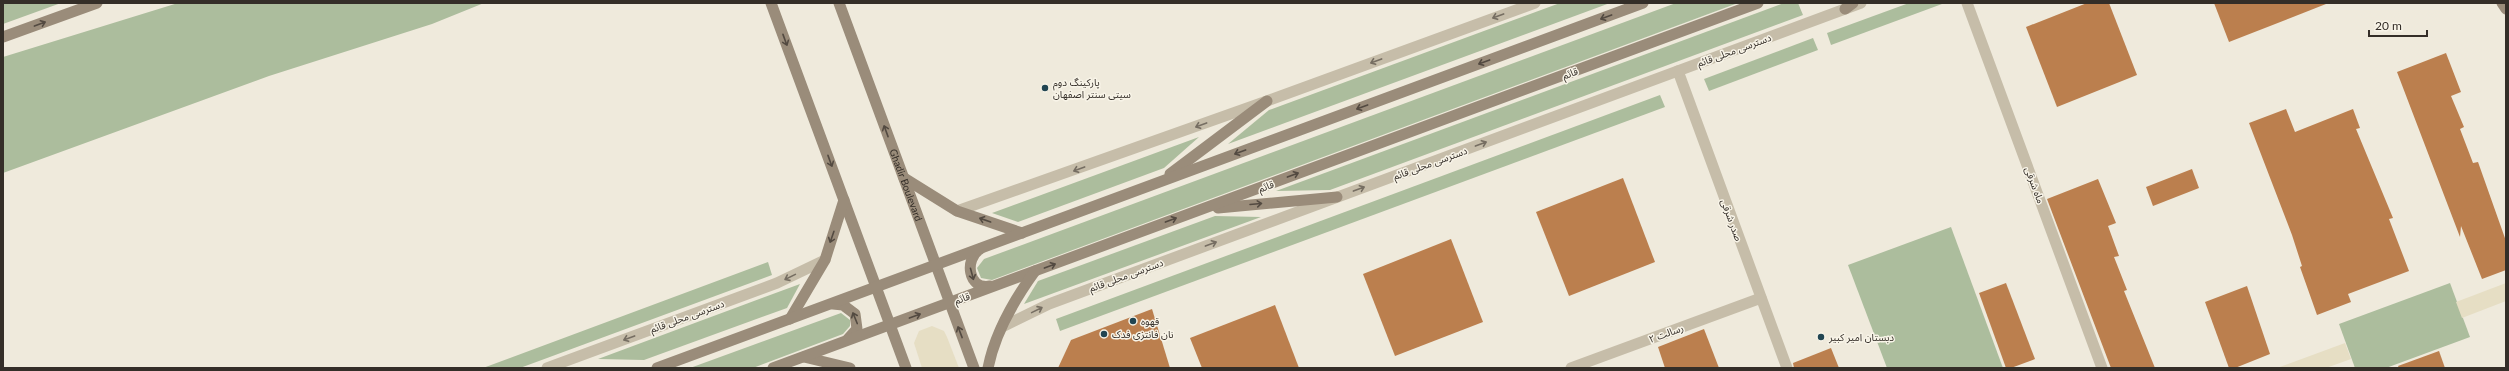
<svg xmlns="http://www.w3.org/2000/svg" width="2509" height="371" font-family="Lato,'Noto Sans Arabic',sans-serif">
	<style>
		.green { fill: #acbd9d }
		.plaza { fill: #e6dec4 }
		.building { fill: #bb7f4e }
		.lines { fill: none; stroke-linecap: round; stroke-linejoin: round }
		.minor { stroke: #c6bda9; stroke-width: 11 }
		.tertiary { stroke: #c6bda9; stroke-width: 11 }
		.secondary { stroke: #9a8c7a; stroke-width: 11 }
		.oneway { stroke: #766e62 }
		.oneway2 { stroke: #534a41 }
		.poi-dot { fill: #214552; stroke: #f8f4e8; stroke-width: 1.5 }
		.labels { text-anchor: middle; stroke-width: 3; stroke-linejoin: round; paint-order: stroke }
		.street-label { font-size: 10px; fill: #342e28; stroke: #f8f4e8 }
		.poi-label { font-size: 10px; fill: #342e28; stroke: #f8f4e8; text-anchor: start }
	</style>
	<rect width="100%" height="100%" fill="#efeadc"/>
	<g class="green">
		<path d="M3,3H61L3,24Z"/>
		<path d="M178,3H484L432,24L269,76L3,173V57Z"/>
		<path d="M1560,3H1610L1228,144L1269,110Z"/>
		<path d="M1676,3H1738L992,280L981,278L977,268L984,259Z"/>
		<path d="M1784,3H1798L1803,15L1330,190L1276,191Z"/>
		<path d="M1909,3L1942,4L1831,45L1827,33Z"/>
		<path d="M1813,38L1818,50L1709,91L1704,79Z"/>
		<path d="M1660,95L1665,107L1060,331L1056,319Z"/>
		<path d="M1199,137L1164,168L1018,222L992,213Z"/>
		<path d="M1215,216L1261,217L1024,304L1038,281Z"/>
		<path d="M1951,227L2003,368H1887L1848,265Z"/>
		<path d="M768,262L772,275L520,368H483Z"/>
		<path d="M2450,283L2470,337L2386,368H2355L2339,324Z"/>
		<path d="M800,284L787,308L644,360L598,359Z"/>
		<path d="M841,313L850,320V326L843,334L753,368H690Z"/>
	</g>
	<g class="plaza">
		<path d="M2506,283V301L2462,318L2456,302Z"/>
		<path d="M932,326L944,331L947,337L959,368H922L914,343L919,331Z"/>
		<path d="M2345,343L2351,359L2326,368H2277Z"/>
	</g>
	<g class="building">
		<path d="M2087,3H2109L2137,75L2057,107L2026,27Z"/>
		<path d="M2214,3H2326V4L2229,42Z"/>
		<path d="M2446,53L2461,92L2451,96L2464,127L2460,129L2473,163L2478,162L2506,241V270L2482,279L2461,226L2460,237L2397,72Z"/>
		<path d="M2286,109L2295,132L2353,109L2360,128L2356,129L2393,218L2389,219L2409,271L2348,294L2351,302L2317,315L2300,267L2302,266L2292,235L2249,123Z"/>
		<path d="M2192,169L2199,188L2153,206L2146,187Z"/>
		<path d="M1623,178L1655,262L1569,296L1536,212Z"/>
		<path d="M2098,179L2116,223L2108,226L2119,256L2114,257L2127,290L2124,291L2155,368H2111L2047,199Z"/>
		<path d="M1451,239L1483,322L1395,356L1363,274Z"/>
		<path d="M2006,283L2035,359L2011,368H2006L1979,293Z"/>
		<path d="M2247,286L2270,354L2235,368H2229L2205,302Z"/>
		<path d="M1275,305L1299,368H1202L1190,338Z"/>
		<path d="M1152,309L1170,368H1058L1071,340Z"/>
		<path d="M1704,329L1719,368H1665L1658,347Z"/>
		<path d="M1831,348L1839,368H1794L1793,363Z"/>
		<path d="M2439,351L2445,368H2399L2398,366Z"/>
	</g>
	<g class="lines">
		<g class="minor">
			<path d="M1967,3L2102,368"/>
			<path d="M1678,71L1787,368"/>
			<path d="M1571,368L1761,298"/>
		</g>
		<g class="tertiary">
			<path d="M957,211L1267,101L1535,3"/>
			<path d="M1002,327L1049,304L1861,3"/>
			<path d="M547,368L777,283L825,260"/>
		</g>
		<g class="secondary">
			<path d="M771,3L906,368"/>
			<path id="s1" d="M839,3L974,368"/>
			<path d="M2502,3L2506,9"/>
			<path d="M1845,9L1853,3"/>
			<path d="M3,37L97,3"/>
			<path d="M1170,174L1267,101"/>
			<path d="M904,178L957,211L1022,233"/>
			<path d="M1218,208L1337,197"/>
			<path d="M980,249C964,259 968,290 990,286"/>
			<path d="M833,304L843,305L855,314L857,329L848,339"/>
			<path d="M790,319L825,260L844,200"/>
			<path d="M804,357L850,368"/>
			<path d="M657,368L1643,3"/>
			<path d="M773,368L1758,3"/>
			<path d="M988,368C995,332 1014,300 1035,271"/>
		</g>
	</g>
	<defs><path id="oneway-shaft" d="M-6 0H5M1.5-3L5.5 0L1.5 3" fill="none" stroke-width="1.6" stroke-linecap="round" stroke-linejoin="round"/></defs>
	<g class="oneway">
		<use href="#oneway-shaft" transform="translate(1498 16) rotate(160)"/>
		<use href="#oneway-shaft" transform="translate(1376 61) rotate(160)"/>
		<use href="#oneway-shaft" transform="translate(1201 125) rotate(160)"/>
		<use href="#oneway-shaft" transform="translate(1481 144) rotate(-20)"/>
		<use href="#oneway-shaft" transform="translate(1079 169) rotate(160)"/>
		<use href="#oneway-shaft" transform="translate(1359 189) rotate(-20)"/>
		<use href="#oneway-shaft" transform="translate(1211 244) rotate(-20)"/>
		<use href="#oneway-shaft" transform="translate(790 277) rotate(154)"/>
		<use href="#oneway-shaft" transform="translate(1037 310) rotate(-26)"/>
		<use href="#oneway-shaft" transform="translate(629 338) rotate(160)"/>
	</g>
	<g class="oneway2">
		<use href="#oneway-shaft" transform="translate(1606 17) rotate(160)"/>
		<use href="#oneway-shaft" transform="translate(40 24) rotate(-20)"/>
		<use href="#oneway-shaft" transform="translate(785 40) rotate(70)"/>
		<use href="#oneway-shaft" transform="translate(1484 62) rotate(160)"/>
		<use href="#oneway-shaft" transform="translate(1362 107) rotate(160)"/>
		<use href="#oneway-shaft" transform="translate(886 131) rotate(-110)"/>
		<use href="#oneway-shaft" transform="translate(1240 152) rotate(160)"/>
		<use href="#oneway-shaft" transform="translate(830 161) rotate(70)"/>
		<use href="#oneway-shaft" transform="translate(1293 175) rotate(-20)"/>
		<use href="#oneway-shaft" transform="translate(1256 204) rotate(-5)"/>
		<use href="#oneway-shaft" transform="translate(985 220) rotate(-161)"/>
		<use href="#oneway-shaft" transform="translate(1171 220) rotate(-20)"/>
		<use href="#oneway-shaft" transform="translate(832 237) rotate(109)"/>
		<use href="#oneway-shaft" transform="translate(1050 266) rotate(-20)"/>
		<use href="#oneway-shaft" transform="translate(972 274) rotate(75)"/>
		<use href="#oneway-shaft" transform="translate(915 316) rotate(-20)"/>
		<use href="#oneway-shaft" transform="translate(855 318) rotate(-112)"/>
		<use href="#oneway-shaft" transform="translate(960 332) rotate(-111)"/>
	</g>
	<g class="poi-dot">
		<circle cx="1045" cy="88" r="4"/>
		<circle cx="1133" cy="321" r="4"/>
		<circle cx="1104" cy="334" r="4"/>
		<circle cx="1821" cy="337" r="4"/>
	</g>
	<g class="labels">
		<g class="street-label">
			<text transform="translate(1734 50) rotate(-20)" y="4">دسترسی محلی قائم</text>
			<text transform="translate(1570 73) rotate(-20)" y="4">قائم</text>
			<text transform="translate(1430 163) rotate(-20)" y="4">دسترسی محلی قائم</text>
			<text dy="4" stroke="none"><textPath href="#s1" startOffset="194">Ghadir Boulevard</textPath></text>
			<text transform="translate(2035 185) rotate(70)" y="4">ماه شرقی</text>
			<text transform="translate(1266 186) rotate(-20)" y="4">قائم</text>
			<text transform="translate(1732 220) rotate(70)" y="4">صدر شرقی</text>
			<text transform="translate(1126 275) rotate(-20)" y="4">دسترسی محلی قائم</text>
			<text transform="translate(962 298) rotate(-20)" y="4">قائم</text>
			<text transform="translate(687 316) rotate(-20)" y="4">دسترسی محلی قائم</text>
			<text transform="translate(1666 333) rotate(-20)" y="4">رسالت ۲</text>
		</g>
		<g class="poi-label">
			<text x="1053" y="86">پارکینگ دوم<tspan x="1053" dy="12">سیتی سنتر اصفهان</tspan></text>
			<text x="1141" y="325">قهوه</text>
			<text x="1112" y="338">نان فانتزی فدک</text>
			<text x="1829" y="341">دبستان امیر کبیر</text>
		</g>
	</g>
	<rect width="2509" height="371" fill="none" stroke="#342e28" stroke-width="8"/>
	<path d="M2369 30v6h58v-6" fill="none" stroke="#342e28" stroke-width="2"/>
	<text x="2375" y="30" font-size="12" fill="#342e28" stroke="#f8f4e8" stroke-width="3" paint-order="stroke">20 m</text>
</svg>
